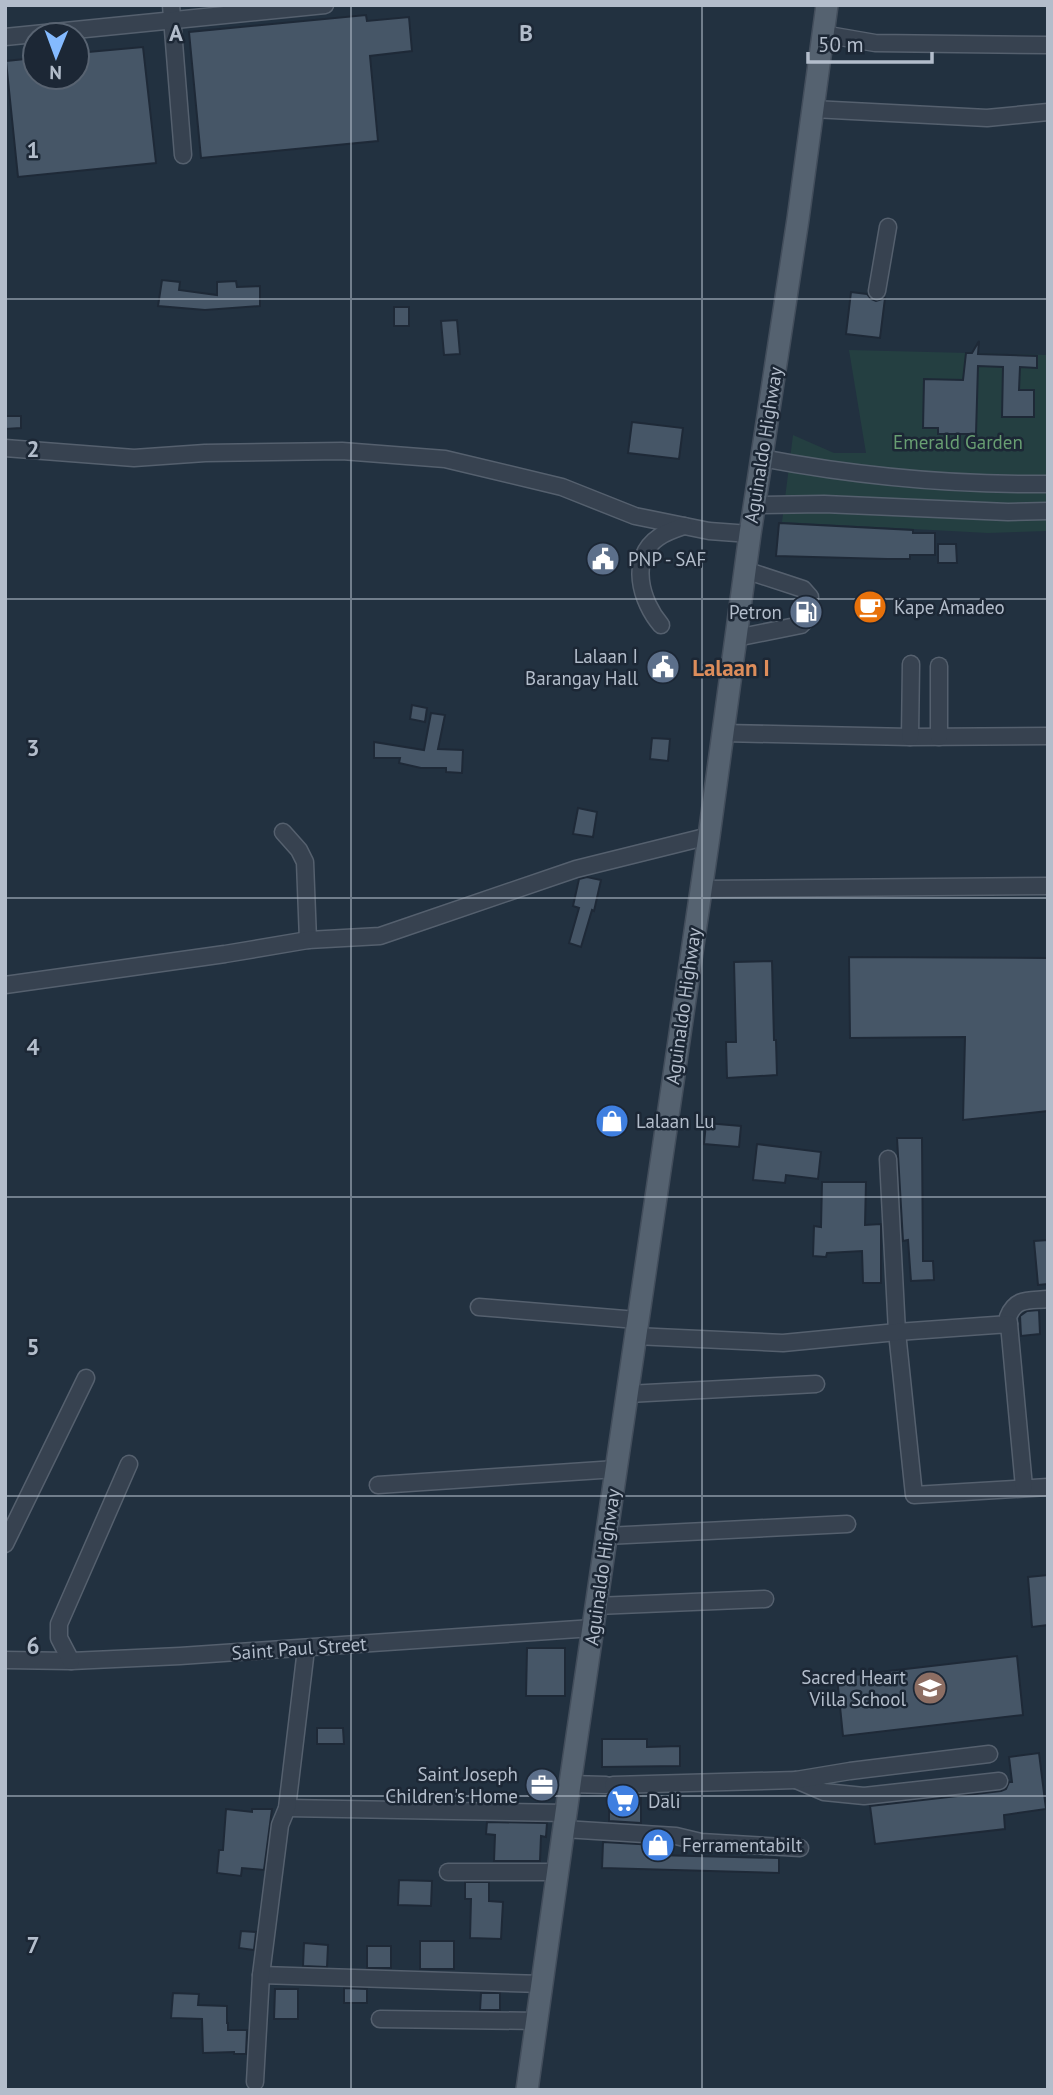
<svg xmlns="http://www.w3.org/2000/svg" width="1053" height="2095" font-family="'PT Sans',sans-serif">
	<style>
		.green { fill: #243f41 }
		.building { fill: #465667; stroke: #1e2937; stroke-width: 2 }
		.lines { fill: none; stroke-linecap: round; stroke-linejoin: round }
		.minor-casing { stroke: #55606e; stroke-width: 19 }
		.major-casing { stroke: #434e5c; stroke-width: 24 }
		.minor { stroke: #374250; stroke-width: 16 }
		.major { stroke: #556270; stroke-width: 21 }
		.grid { fill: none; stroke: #b3bdcb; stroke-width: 2; stroke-opacity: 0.55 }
		.labels { text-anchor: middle; stroke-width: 5; stroke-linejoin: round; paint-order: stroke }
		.park-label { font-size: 19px; fill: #689e72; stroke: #1c2735 }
		.street-label { font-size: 19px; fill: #b3bdcb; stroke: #1c2735 }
		.poi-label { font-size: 19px; fill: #b3bdcb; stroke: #1c2735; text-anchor: start }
		.quarter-label { font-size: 23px; font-weight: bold; fill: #dd8d5b; stroke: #1c2735 }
		.grid-label { font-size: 23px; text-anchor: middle; font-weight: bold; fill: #b3bdcb; stroke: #1c2735; stroke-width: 5; stroke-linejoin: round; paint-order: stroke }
	</style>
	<rect width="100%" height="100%" fill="#223140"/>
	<path class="green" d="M849,350L1048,355V531L988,533L782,522L793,435L834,453H866Z"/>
	<g class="building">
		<path d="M366,15L367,21L409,17L412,51L370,56L378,141L201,158L189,32Z"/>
		<path d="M143,47L156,163L18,177L6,61L35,58V77H77V53Z"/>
		<path d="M162,280L180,282L179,290L217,295V282L236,281L237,287L260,286V306L205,310L158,306Z"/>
		<path d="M851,292L867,294L871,299L876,301L885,298L880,338L846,334Z"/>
		<rect x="394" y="307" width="15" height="19"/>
		<path d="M457,320L460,354L444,355L441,321Z"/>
		<path d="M979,341L978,354L1037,356V368L1020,367L1019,390H1034V417H1002L1003,367L978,366L976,434H938V428H923L924,379L963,380L966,353H972Z"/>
		<path d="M5,416H21V428L5,429Z"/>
		<path d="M632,422L683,428L679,459L628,453Z"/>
		<path d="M779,523L913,530V533H935V555H910V559H887L776,556Z"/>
		<path d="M938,544H956L957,563H938Z"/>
		<path d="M412,705L427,708L425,722L410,719Z"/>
		<path d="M431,713L445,715L438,749L463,750L462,773L446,772V768H421L399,763L400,758H374V742L424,750Z"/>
		<path d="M652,738L670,739L668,761L650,759Z"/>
		<path d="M578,808L597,812L593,837L573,834Z"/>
		<path d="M587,877L601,880L594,911L592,910L581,947L569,943L579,908L573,906L579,879Z"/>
		<path d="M849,957L1048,958V1111L963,1120L965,1037L850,1038Z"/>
		<path d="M772,961L774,1040H776L777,1075L727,1078L726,1042H736L734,962Z"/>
		<path d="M706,1123L741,1126L739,1147L704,1144Z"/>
		<path d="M897,1138H922L923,1261H933L934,1280L911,1281L908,1240L903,1241Z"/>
		<path d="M757,1144L821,1152L818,1179L786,1175L785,1183L753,1180Z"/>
		<path d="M822,1182H866L865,1225L881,1224V1283H863L862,1251L827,1253L826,1257L813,1256L814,1226L821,1227Z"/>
		<path d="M1048,1240V1284L1038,1285L1034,1241Z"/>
		<path d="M1039,1310L1040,1334L1021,1336L1020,1316L1027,1311Z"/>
		<path d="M1048,1575V1625L1032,1627L1028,1577Z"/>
		<path d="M527,1648H565V1696H526Z"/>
		<path d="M1017,1656L1023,1715L843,1736L837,1677Z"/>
		<path d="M317,1728H343L344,1744H317Z"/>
		<path d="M602,1739H647V1747L680,1746V1766L602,1767Z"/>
		<path d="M1039,1753L1046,1809L1004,1815L1005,1829L875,1844L870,1806L1001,1791L1006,1789L1009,1782H1012L1009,1757Z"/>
		<path d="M609,1795H641V1823L609,1821Z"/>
		<path d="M226,1809L252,1812V1809H272L264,1870L242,1868L241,1876L217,1873L219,1850H223Z"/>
		<path d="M487,1822L547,1823L546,1837L541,1836L540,1861H494L495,1835L486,1834Z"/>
		<path d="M603,1842L656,1845V1855L779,1858V1873L602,1868Z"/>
		<path d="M399,1880L432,1881L431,1906L398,1905Z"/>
		<path d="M465,1882H489V1901L503,1902L501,1939L470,1938L471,1899H465Z"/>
		<path d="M241,1931L256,1932L254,1950L239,1948Z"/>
		<rect x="420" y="1941" width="34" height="28"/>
		<path d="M304,1943L328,1945L327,1967L303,1966Z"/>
		<rect x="367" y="1946" width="24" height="22"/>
		<path d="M344,1988L367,1989V2003H344Z"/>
		<path d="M275,1989H298V2019H274Z"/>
		<path d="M173,1993L199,1994L198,2005L227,2006V2023H228V2030H247L246,2054H234V2052L203,2053L202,2019L171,2018Z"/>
		<path d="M481,1993H500V2010H480Z"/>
	</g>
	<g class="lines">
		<defs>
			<g id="minor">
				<path d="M171,5L183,155"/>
				<path d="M823,34L875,43L1048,45"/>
				<path d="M5,37L325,5"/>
				<path d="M813,109L987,118L1048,112"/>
				<path d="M877,291L888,227"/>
				<path d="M5,448L134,458L205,453L342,451L445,459L562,487L635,516L709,531L750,534"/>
				<path d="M762,458C857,476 951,485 1048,484"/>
				<path d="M754,505L824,504L1008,512L1048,511"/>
				<path d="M745,570L803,589L810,597"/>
				<path d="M661,625C641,602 628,558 659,537C666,532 675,529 684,526"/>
				<path d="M736,638L801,625L809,617"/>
				<path d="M723,733L910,737L1048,736"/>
				<path d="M910,737L911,664"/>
				<path d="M939,737V666"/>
				<path d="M283,832L299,850L305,862L308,940"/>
				<path d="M700,889L1048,886"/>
				<path d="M5,985L225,954L308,940L380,936L576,869L709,836"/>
				<path d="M888,1159L897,1332L914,1495L1048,1487"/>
				<path d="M479,1307L637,1320"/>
				<path d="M1009,1324L1008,1317C1016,1297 1029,1301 1048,1299"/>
				<path d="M635,1336L783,1343L897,1332L1009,1324L1024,1487"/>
				<path d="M628,1394L816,1384"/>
				<path d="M378,1485L616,1469"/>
				<path d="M606,1536L847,1524"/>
				<path d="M5,1544L86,1378"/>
				<path d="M596,1606L765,1599"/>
				<path d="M5,1660L71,1661L180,1656L593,1628"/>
				<path d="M71,1661L59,1638V1624L129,1464"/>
				<path d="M796,1780L824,1792L864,1796L999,1781"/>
				<path d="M570,1784L606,1785"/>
				<path d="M613,1785L796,1780L850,1771L989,1754"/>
				<path d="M287,1808L566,1813"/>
				<path d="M564,1829L676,1836L701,1842L800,1848"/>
				<path d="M448,1872H557"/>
				<path d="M261,1975L543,1984"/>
				<path d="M380,2019L538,2021"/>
				<path d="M255,2082L261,1975L280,1825L287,1808L306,1649"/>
			</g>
			<path id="major" d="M527,2090L570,1784L709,836L750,534L798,219L827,5"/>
		</defs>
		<use href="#minor" class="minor-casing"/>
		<use href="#major" class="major-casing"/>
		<use href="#minor" class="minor"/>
		<use href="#major" class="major"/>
	</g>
	<path class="grid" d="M351,5V2090M702,5V2090M5,299H1048M5,599H1048M5,898H1048M5,1197H1048M5,1496H1048M5,1796H1048"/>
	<defs>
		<symbol id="civic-disc" viewBox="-11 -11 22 22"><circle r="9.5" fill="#5c6f8a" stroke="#1c2735"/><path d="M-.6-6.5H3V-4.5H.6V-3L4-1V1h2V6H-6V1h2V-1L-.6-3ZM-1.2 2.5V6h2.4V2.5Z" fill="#fff"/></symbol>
		<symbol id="cafe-disc" viewBox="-11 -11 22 22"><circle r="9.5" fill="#e8710a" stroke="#1c2735"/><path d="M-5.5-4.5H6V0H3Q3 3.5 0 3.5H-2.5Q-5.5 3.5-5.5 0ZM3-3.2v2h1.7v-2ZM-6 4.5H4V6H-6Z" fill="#fff"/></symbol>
		<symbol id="fuel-disc" viewBox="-11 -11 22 22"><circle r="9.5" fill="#5c6f8a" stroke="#1c2735"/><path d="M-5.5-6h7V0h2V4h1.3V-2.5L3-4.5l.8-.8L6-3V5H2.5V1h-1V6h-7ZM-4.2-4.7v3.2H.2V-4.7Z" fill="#fff"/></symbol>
		<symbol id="shop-disc" viewBox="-11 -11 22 22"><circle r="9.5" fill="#3f7fe0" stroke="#1c2735"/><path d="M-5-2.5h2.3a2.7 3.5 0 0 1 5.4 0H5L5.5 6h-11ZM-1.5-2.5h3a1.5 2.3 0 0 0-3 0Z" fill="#fff"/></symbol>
		<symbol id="school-disc" viewBox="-11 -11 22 22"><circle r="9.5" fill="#8d6e63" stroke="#1c2735"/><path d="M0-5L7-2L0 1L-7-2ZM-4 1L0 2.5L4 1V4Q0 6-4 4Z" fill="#fff"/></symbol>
		<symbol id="office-disc" viewBox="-11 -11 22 22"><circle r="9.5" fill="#5c6f8a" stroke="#1c2735"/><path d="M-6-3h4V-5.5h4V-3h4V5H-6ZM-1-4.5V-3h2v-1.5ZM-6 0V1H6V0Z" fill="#fff"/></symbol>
		<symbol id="supermarket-disc" viewBox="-11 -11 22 22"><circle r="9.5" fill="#3f7fe0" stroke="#1c2735"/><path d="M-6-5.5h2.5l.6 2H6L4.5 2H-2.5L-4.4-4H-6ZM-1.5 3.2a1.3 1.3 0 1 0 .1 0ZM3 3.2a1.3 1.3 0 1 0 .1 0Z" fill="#fff"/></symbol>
	</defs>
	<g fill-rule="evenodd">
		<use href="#civic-disc" x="584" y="540" width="38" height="38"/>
		<use href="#cafe-disc" x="851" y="588" width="38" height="38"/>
		<use href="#fuel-disc" x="787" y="593" width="38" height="38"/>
		<use href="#civic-disc" x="644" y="648" width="38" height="38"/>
		<use href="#shop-disc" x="593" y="1102" width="38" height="38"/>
		<use href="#school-disc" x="911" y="1669" width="38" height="38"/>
		<use href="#office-disc" x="523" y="1766" width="38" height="38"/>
		<use href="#supermarket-disc" x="604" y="1782" width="38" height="38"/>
		<use href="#shop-disc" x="639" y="1826" width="38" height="38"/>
	</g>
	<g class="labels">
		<g class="park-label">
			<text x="958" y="449">Emerald Garden</text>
		</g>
		<g class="street-label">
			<text transform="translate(763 445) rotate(-81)" y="7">Aguinaldo Highway</text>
			<text transform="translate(683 1006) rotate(-82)" y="7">Aguinaldo Highway</text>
			<text transform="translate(602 1567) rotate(-82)" y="7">Aguinaldo Highway</text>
			<text transform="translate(299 1648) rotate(-4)" y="7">Saint Paul Street</text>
		</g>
		<g class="poi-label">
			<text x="628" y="566">PNP - SAF</text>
			<text x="894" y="614">Kape Amadeo</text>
			<text x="782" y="619" text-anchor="end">Petron</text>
			<text x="638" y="663" text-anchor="end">Lalaan I<tspan x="638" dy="22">Barangay Hall</tspan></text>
			<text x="636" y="1128">Lalaan Lu</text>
			<text x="906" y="1684" text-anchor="end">Sacred Heart<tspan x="906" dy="22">Villa School</tspan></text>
			<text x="518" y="1781" text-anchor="end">Saint Joseph<tspan x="518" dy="22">Children's Home</tspan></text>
			<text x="648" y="1808">Dali</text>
			<text x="682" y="1852">Ferramentabilt</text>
		</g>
		<g class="quarter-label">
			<text x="731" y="676">Lalaan I</text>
		</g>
	</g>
	<g class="grid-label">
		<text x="176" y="41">A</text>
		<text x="526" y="41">B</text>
		<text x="33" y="158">1</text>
		<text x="33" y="457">2</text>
		<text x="33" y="756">3</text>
		<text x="33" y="1055">4</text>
		<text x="33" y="1355">5</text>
		<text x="33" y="1654">6</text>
		<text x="33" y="1953">7</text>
	</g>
	<rect width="1053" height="2095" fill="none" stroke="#b3bdcb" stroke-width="14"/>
	<g transform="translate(56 56) rotate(181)"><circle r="33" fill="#1c2735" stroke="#586371" stroke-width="2"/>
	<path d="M0-5L12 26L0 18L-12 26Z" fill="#84baff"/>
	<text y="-10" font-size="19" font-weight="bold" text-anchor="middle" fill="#b3bdcb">N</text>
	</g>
	<path d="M808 52v10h124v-10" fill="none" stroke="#b3bdcb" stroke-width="3.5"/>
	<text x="818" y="52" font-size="21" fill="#b3bdcb" stroke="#1c2735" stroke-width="5" paint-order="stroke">50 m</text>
</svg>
